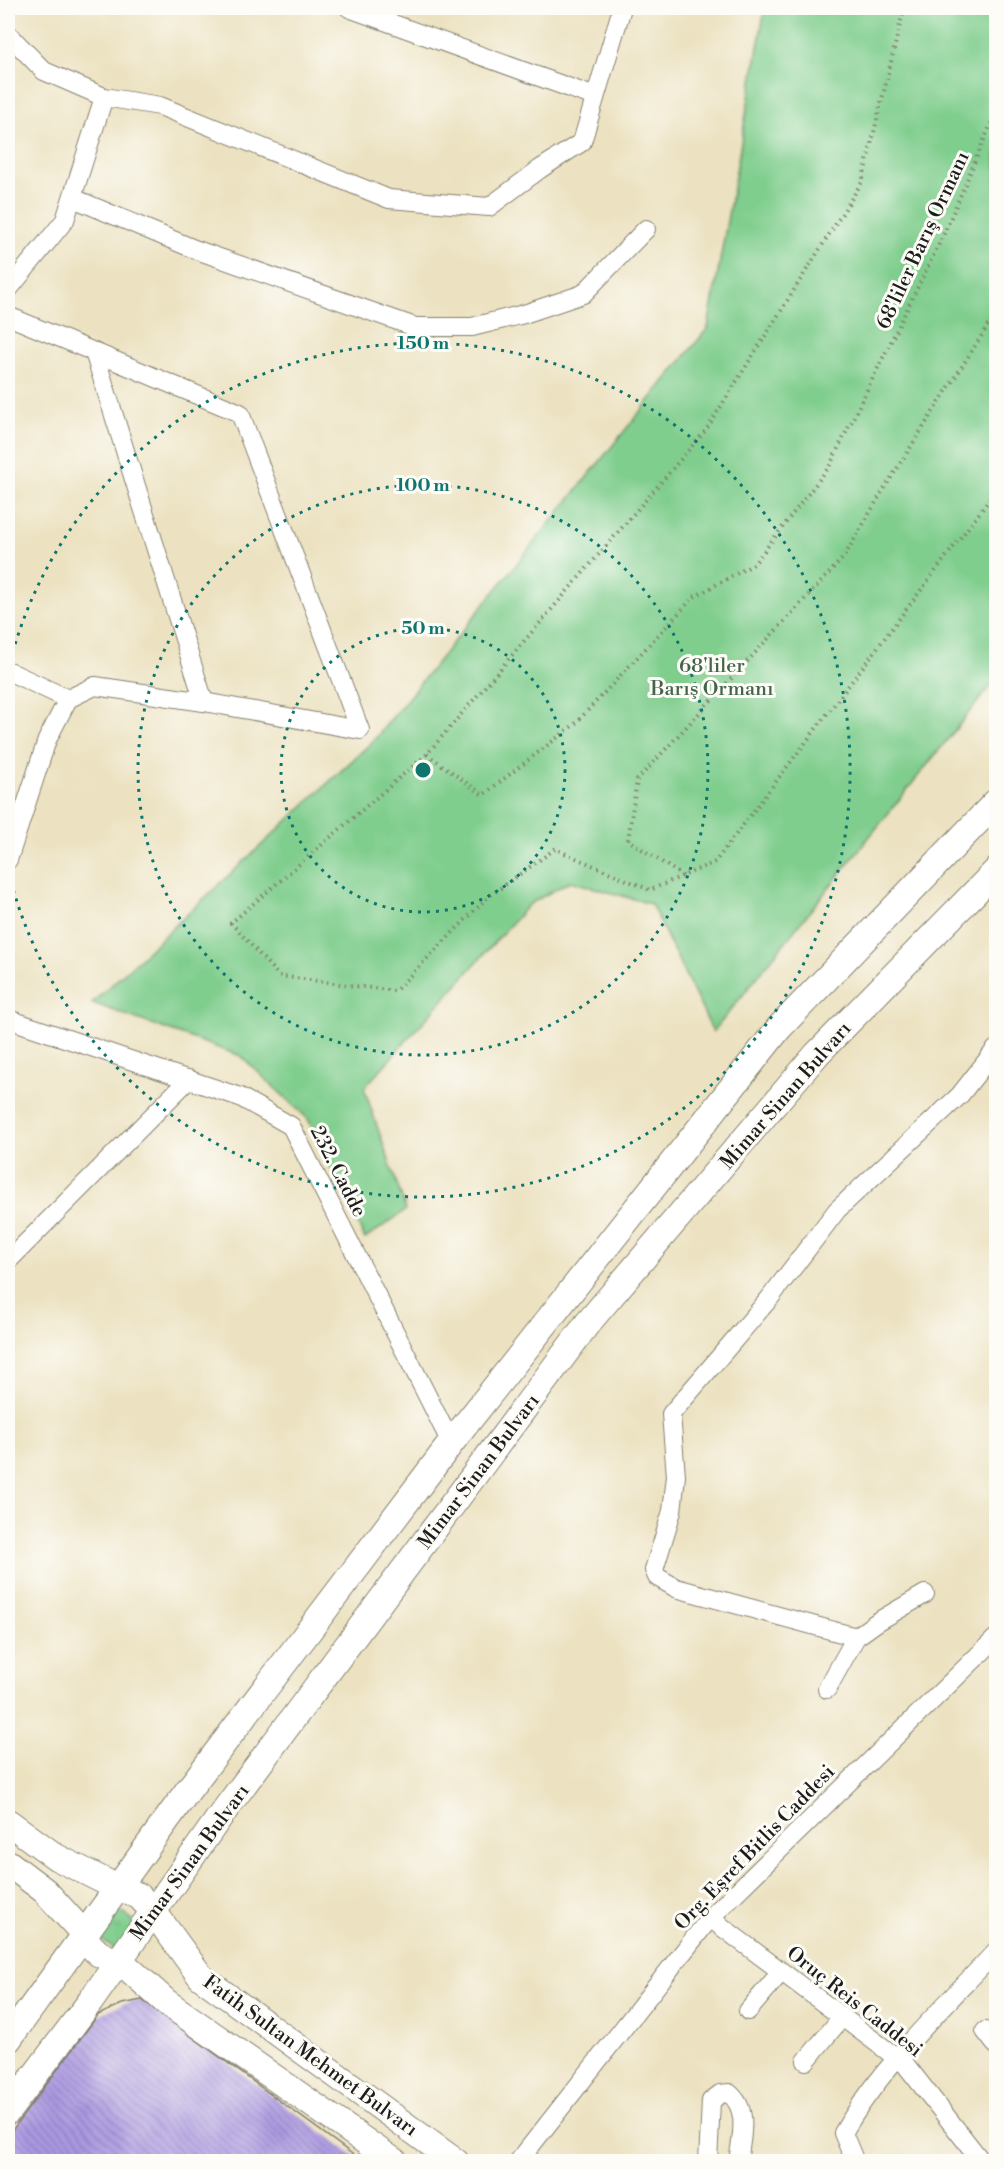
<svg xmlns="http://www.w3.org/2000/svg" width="1004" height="2169" font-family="'Libre Bodoni',serif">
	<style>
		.grass { fill: url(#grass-tufts); stroke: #4e7555; stroke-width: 1.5 }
		.green { fill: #80ce8e; stroke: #4e7555; stroke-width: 1.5 }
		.building { fill: url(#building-back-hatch) }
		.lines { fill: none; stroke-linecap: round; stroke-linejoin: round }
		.street-casing { stroke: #847f6e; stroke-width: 20 }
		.secondary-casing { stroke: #847f6e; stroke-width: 28 }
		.path { stroke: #847f6e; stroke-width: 4; stroke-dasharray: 1.5 4.5; stroke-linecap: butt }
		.street { stroke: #fff; stroke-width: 18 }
		.secondary { stroke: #fff; stroke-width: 26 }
		.ring { fill: none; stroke: #0f766e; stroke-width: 3; stroke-dasharray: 3 6 }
		.labels { text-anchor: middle; stroke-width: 6; stroke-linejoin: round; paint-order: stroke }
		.street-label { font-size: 20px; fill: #1c1c1c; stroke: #fdfcf7 }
		.park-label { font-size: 20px; fill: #44634a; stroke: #fdfcf7 }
		.centre { fill: #0f766e; stroke: #fdfcf7; stroke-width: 3 }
		.ring-label { font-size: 18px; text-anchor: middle; font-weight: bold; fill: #0f766e; stroke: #fdfcf7; stroke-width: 6; stroke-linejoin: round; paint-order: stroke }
	</style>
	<defs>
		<pattern id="grass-tufts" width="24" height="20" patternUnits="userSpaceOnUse" patternTransform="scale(1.5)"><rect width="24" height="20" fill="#80ce8e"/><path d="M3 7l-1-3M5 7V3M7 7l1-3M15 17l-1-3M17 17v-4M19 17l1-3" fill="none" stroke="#6eb07a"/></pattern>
		<pattern id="building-back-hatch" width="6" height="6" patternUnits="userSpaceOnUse" patternTransform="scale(1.5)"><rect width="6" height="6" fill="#ab98e2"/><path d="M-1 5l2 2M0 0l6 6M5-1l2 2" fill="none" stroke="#8a7bb6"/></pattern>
	</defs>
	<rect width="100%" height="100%" fill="#fdfcf7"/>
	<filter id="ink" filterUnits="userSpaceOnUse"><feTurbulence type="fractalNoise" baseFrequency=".0167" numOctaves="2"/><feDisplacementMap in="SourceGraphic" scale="12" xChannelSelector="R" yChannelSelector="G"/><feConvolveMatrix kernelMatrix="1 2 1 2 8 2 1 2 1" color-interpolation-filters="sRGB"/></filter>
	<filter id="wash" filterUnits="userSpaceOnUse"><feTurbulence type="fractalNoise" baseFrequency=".008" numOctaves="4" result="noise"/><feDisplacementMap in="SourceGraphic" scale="24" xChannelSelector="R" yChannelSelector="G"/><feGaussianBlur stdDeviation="1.35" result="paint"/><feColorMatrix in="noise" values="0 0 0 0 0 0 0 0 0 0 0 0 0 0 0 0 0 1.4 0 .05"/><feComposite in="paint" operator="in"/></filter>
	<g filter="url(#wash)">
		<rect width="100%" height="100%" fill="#ece2c1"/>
		<path class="grass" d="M116,1908L137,1923L117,1951L96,1936Z"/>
		<path class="green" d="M765,8H996V679L713,1032L651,904L570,881L528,905L364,1088L406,1210L365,1239L308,1119L241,1056L92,1003L374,740L708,328Z"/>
		<g id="blocks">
			<path class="building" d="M142,2000L363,2162H8V2136L98,2015L122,2004Z"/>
		</g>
	</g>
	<g filter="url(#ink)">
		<use href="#blocks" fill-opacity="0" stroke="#847f6e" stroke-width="1.5"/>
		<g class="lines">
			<defs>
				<g id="street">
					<path d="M349,8L595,97"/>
					<path d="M8,34L44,71L104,97L160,106L389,199L489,207L540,169L582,142L622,8"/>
					<path d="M73,198L194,249L415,327H472L524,314L583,294L646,229"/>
					<path d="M8,290L65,220L104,97"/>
					<path d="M8,316L240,413L360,730L204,702L95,686L68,699L47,740L8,860"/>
					<path d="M94,352L204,702"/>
					<path d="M8,671L68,699"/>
					<path d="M8,1019L240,1097L291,1126L451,1443"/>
					<path d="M8,1261L189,1079"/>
					<path d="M856,1637L676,1588L657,1577L654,1570L672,1511L676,1476L671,1414L769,1299L837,1210L960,1095L996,1049"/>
					<path d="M827,1689L856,1637L877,1622L925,1594"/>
					<path d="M710,1918L905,2064L982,2162"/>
					<path d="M748,2011L781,1972"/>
					<path d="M985,2031L996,2045"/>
					<path d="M806,2061L842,2017"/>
					<path d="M518,2162L710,1918L996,1638"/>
					<path d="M708,2162L711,2101L720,2094L729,2093C750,2110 741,2138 738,2162"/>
					<path d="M855,2162L843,2133C882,2065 943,2008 996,1951"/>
				</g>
				<g id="secondary">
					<path d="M8,1822L56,1857L118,1888L139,1896L153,1911L201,1977L456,2162"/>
					<path d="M8,1863L45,1891L84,1934L90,1945L98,1953L108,1958L119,1960L166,2002L395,2162"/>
					<path d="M8,2040L189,1789L451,1443L779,1028L996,802"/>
					<path d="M8,2111L90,2002L221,1815L587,1324L817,1054L996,871"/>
				</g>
			</defs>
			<use href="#street" class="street-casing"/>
			<use href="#secondary" class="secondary-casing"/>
			<g class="path">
				<path d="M904,8L862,182L706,430L427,754L231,923L279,976L395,991L488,897L555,849L650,890L715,862L996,491"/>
				<path d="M427,754L483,795L575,724L694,597L754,564L829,467L943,236L996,112"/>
				<path d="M683,876L628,840L637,780L844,557L882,492L996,313"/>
			</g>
			<use href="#street" class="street"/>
			<use href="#secondary" class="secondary"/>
		</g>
	</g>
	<g class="ring">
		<circle cx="423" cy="770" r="142"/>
		<circle cx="423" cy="770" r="285"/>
		<path d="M8 670A427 427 0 1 1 8 870"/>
	</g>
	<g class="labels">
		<g class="street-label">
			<text transform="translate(922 240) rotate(-65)" y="7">68'liler Barış Ormanı</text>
			<text transform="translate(785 1095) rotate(-49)" y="7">Mimar Sinan Bulvarı</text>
			<text transform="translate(339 1171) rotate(63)" y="7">232. Cadde</text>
			<text transform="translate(478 1471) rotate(-53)" y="7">Mimar Sinan Bulvarı</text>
			<text transform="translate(754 1847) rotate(-46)" y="7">Org. Eşref Bitlis Caddesi</text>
			<text transform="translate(189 1862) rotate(-54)" y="7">Mimar Sinan Bulvarı</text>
			<text transform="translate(855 2001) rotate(38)" y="7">Oruç Reis Caddesi</text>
			<text transform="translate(311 2055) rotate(36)" y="7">Fatih Sultan Mehmet Bulvarı</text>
		</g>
		<g class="park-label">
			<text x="712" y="672">68'liler<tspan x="712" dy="23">Barış Ormanı</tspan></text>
		</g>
	</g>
	<circle cx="423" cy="770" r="9" class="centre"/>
	<g class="ring-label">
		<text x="423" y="349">150 m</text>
		<text x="423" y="491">100 m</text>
		<text x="423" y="634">50 m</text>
	</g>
	<rect width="1004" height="2169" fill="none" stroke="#fdfcf7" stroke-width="30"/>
</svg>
